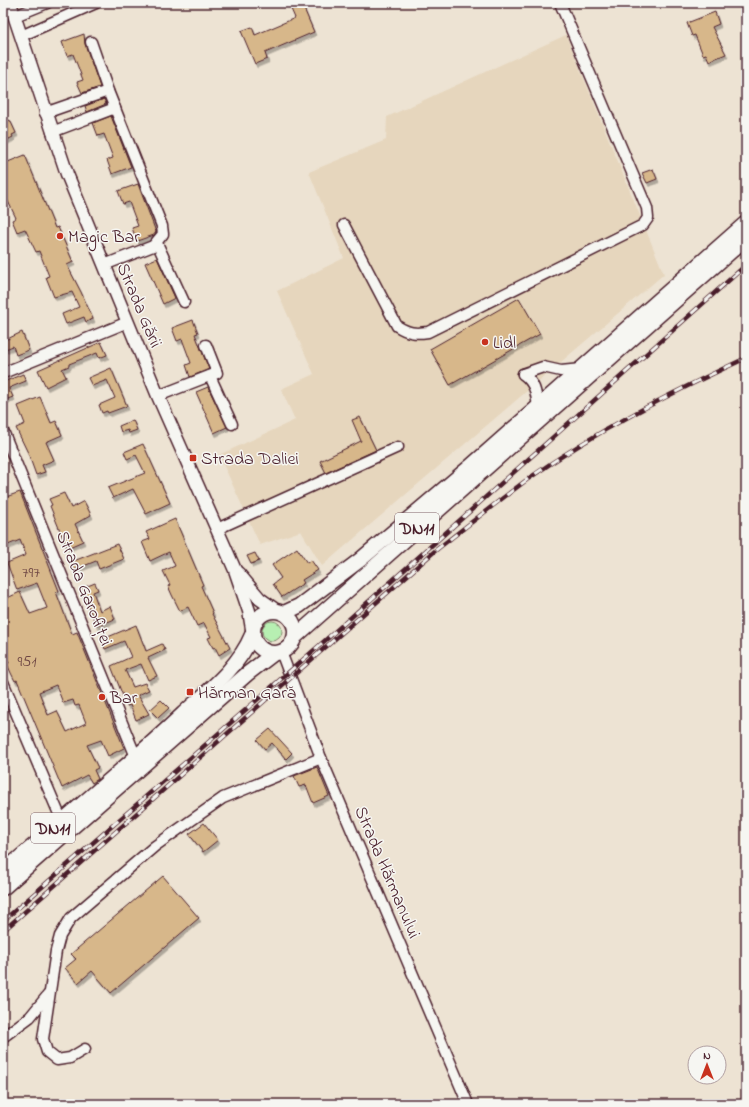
<svg xmlns="http://www.w3.org/2000/svg" width="749" height="1107" font-family="'Indie Flower',sans-serif">
	<style>
		.built { fill: #e6d6bd }
		.green { fill: #b7efb2; stroke: #80876e }
		.building { fill: #d7b78a; stroke: #4a1f2b; fill-rule: evenodd; filter: url(#shadow) }
		.lines { fill: none; stroke-linecap: round; stroke-linejoin: round }
		.minor-casing { stroke: #4a1f2b; stroke-width: 13 }
		.major-casing { stroke: #4a1f2b; stroke-width: 15 }
		.highway-casing { stroke: #4a1f2b; stroke-width: 17 }
		.minor { stroke: #f6f6f2; stroke-width: 10 }
		.major { stroke: #f6f6f2; stroke-width: 12 }
		.highway { stroke: #f6f6f2; stroke-width: 14 }
		.rail-casing { stroke: #4a1f2b; stroke-width: 4.5 }
		.rail { stroke: #f6f6f2; stroke-width: 3; stroke-dasharray: 9; stroke-linecap: butt }
		.poi-dot { fill: #c8321e; stroke: #f6f6f2; stroke-width: 1.5 }
		.labels { text-anchor: middle; stroke-width: 3; stroke-linejoin: round; paint-order: stroke }
		.number-label { font-size: 16px; fill: #6d4543 }
		.shield { fill: #f6f6f2; stroke: #7e6067; stroke-width: 1 }
		.shield-label { font-size: 17px; font-weight: bold; fill: #4a1f2b }
		.poi-label { font-size: 18px; fill: #4a1f2b; stroke: #f6f6f2; text-anchor: start }
		.street-label { font-size: 18px; fill: #4a1f2b; stroke: #f6f6f2 }
	</style>
	<defs>
		<filter id="shadow"><feDropShadow dx="2" dy="3.5" stdDeviation="0" flood-color="#0004"/></filter>
	</defs>
	<rect width="100%" height="100%" fill="#ede3d3"/>
	<filter id="ink" filterUnits="userSpaceOnUse"><feTurbulence type="fractalNoise" baseFrequency=".025" numOctaves="2"/><feDisplacementMap in="SourceGraphic" scale="8" xChannelSelector="R" yChannelSelector="G"/><feConvolveMatrix kernelMatrix="1 2 1 2 8 2 1 2 1" color-interpolation-filters="sRGB"/></filter>
	<g filter="url(#ink)">
		<path class="built" d="M566,35L664,274L322,566L301,531L260,545L219,455L295,420L281,389L314,374L277,291L344,258L309,172L386,140L387,117Z"/>
		<circle class="green" cx="272" cy="631" r="10"/>
		<g class="building">
			<path d="M302,4L314,32L265,53L267,59L255,64L241,31L252,27L255,35L295,18L291,9Z"/>
			<path d="M715,12L719,24L712,27L726,54L709,61L706,54L703,55L695,35L692,36L687,23Z"/>
			<path d="M84,34L85,44L100,87L82,93L77,82L83,80L73,54L67,56L62,42Z"/>
			<path d="M104,99L106,104L87,112L85,106Z"/>
			<path d="M111,116L131,167L112,174L107,160L113,158L104,134L98,136L93,123Z"/>
			<path d="M10,120L16,133L12,135L13,137L3,142V123Z"/>
			<path d="M25,155L55,228L58,227L73,262L67,265L81,292L93,319L86,322L84,317L66,324L62,314L79,307L72,292L54,297L46,277L49,276L39,251L36,252L25,229L17,232L12,220L16,218L5,195L3,196V164Z"/>
			<path d="M653,169L657,179L647,183L642,173Z"/>
			<path d="M138,184L156,232L154,235L137,241L132,228L138,226L129,202L123,204L118,191Z"/>
			<path d="M157,258L175,298L163,304L145,263Z"/>
			<path d="M519,298L540,334L450,385L430,349Z"/>
			<path d="M193,320L198,333L195,334L209,369L190,377L186,365L191,363L182,339L177,341L172,328Z"/>
			<path d="M22,332L29,350L16,355L13,346L3,350V341Z"/>
			<path d="M101,342L107,355L99,358L97,353L69,364V366L62,369L66,377L46,387L38,370Z"/>
			<path d="M111,368L127,406L108,413L107,411L102,413L99,405L115,398L107,380L92,386L88,378Z"/>
			<path d="M23,374L26,381L9,388L13,397L5,400L3,395V379L6,381Z"/>
			<path d="M208,387L227,427L214,433L196,392Z"/>
			<path d="M40,397L51,423L56,421L62,435L46,442L54,460L42,465L45,472L36,475L28,453L16,428L25,424L18,406Z"/>
			<path d="M360,417L376,450L326,473L320,461L361,441L352,420Z"/>
			<path d="M133,420L137,430L129,433L128,430L121,432L119,426Z"/>
			<path d="M143,444L170,503L146,514L133,489L113,498L108,488L145,473L136,455L127,459L124,452Z"/>
			<path d="M20,492L59,591L56,592L72,634L77,632L124,748L108,756L101,740L87,745L98,768L94,770L98,779L92,783L87,775L62,788L17,680L15,681L11,673L7,664L9,663L3,650V600L20,592L30,614L47,608L37,583L17,590L7,563L26,555L20,540L3,547V498ZM56,685L63,703L73,700L75,706L79,705L86,723L67,732L57,711L48,715L39,692Z"/>
			<path d="M64,493L71,508L84,501L91,515L75,524L83,541L67,548L50,506L52,505L49,499Z"/>
			<path d="M175,519L203,585L201,586L213,613L212,614L230,648L219,655L215,647L213,648L208,638L211,637L204,623L197,626L188,607L180,611L172,595L168,586L170,585L163,571L175,566L169,552L150,561L142,542L150,539L146,532Z"/>
			<path d="M117,544L124,559L99,569L96,561L74,570L71,562Z"/>
			<path d="M297,548L307,563L311,560L318,570L302,580L304,583L282,597L273,584L281,578L272,565Z"/>
			<path d="M255,553L259,561L251,564L247,556Z"/>
			<path d="M95,583L98,590L93,592L100,611L110,606L115,619L97,626L80,589Z"/>
			<path d="M136,625L146,651L162,644L165,650L148,658L157,676L148,680L141,664L125,670L133,687L145,683L149,690L138,695L149,714L136,720L130,705L127,706L111,666L131,657L124,641L105,649L101,640Z"/>
			<path d="M161,700L169,708L158,718L150,710Z"/>
			<path d="M270,729L292,753L286,759L272,743L265,749L257,740Z"/>
			<path d="M317,767L329,796L313,803L306,785L299,787L294,776Z"/>
			<path d="M204,823L218,840L203,852L189,834Z"/>
			<path d="M163,876L199,918L111,993L92,971L78,983L65,968L76,959L71,954Z"/>
		</g>
		<g class="lines">
			<defs>
				<g id="minor">
					<path d="M15,16L47,3"/>
					<path d="M21,36L96,3"/>
					<path d="M91,42L108,91"/>
					<path d="M45,113L108,91L162,226L163,234L153,246L104,265"/>
					<path d="M52,132L115,108"/>
					<path d="M344,225L397,326C408,333 415,334 428,332L643,225L648,218L647,208L560,3"/>
					<path d="M157,243L184,302"/>
					<path d="M3,373L128,322"/>
					<path d="M523,374L543,367L561,371L581,369"/>
					<path d="M523,374C535,383 536,392 538,407"/>
					<path d="M210,376L232,424"/>
					<path d="M158,396L217,373L206,345"/>
					<path d="M3,431L136,757"/>
					<path d="M217,529L398,447"/>
					<path d="M281,652L321,758L468,1104"/>
					<path d="M3,682L62,821"/>
					<path d="M3,1037L30,1017L48,995"/>
					<path d="M85,1049L70,1058L57,1060L47,1052L43,1039L56,951L60,936L71,918L155,846L223,798L321,758"/>
				</g>
				<g id="major">
					<path d="M10,3L67,174L158,396L235,570L249,611L252,629"/>
					<path d="M238,573L260,599L277,611"/>
				</g>
				<g id="highway">
					<circle cx="274" cy="632" r="21"/>
					<path d="M284,613L299,606L360,560L471,466L746,223"/>
					<path d="M295,637L746,238"/>
					<path d="M3,872C63,820 125,769 183,714C208,691 239,667 252,635"/>
					<path d="M3,888L247,674L273,654"/>
				</g>
			</defs>
			<use href="#minor" class="minor-casing"/>
			<use href="#major" class="major-casing"/>
			<use href="#highway" class="highway-casing"/>
			<use href="#minor" class="minor"/>
			<use href="#major" class="major"/>
			<use href="#highway" class="highway"/>
			<defs>
				<g id="rail">
					<path d="M3,921L320,645L746,265"/>
					<path d="M3,931L436,550C467,526 497,502 528,479C596,431 671,393 746,358"/>
				</g>
			</defs>
			<use href="#rail" class="rail-casing"/>
			<use href="#rail" class="rail"/>
		</g>
	</g>
	<g class="poi-dot">
		<circle cx="60" cy="236" r="4"/>
		<circle cx="485" cy="342" r="4"/>
		<rect x="189" y="454" width="8" height="8" rx="2"/>
		<rect x="186" y="688" width="8" height="8" rx="2"/>
		<circle cx="102" cy="697" r="4"/>
	</g>
	<g class="labels">
		<g class="number-label">
			<text x="31" y="577">797</text>
			<text x="27" y="666">951</text>
		</g>
		<g class="shield">
			<rect x="395" y="513" width="44" height="30" rx="3"/>
			<rect x="31" y="813" width="44" height="30" rx="3"/>
		</g>
		<g class="shield-label">
			<text x="417" y="534">DN11</text>
			<text x="53" y="834">DN11</text>
		</g>
		<g class="poi-label">
			<text x="68" y="242">Magic Bar</text>
			<text x="493" y="348">Lidl</text>
			<text x="201" y="464">Strada Daliei</text>
			<text x="198" y="698">Hărman Gară</text>
			<text x="110" y="703">Bar</text>
		</g>
		<g class="street-label">
			<text transform="translate(140 305) rotate(67)" y="6">Strada Gării</text>
			<text transform="translate(85 588) rotate(68)" y="6">Strada Garofiței</text>
			<text transform="translate(388 872) rotate(67)" y="6">Strada Hărmanului</text>
		</g>
	</g>
	<rect width="749" height="1107" fill="none" stroke="#f6f6f2" stroke-width="16"/>
	<rect x="8" y="8" width="733" height="1091" fill="none" stroke="#4a1f2b" stroke-width="1.5" filter="url(#ink)"/>
	<g transform="translate(707 1065)"><circle r="19" fill="#f6f6f2" stroke="#b1a0a2"/>
	<path d="M0-3L7 15L0 10L-7 15Z" fill="#c8321e"/>
	<text y="-6" font-size="11" font-weight="bold" text-anchor="middle" fill="#4a1f2b">N</text>
	</g>
</svg>
